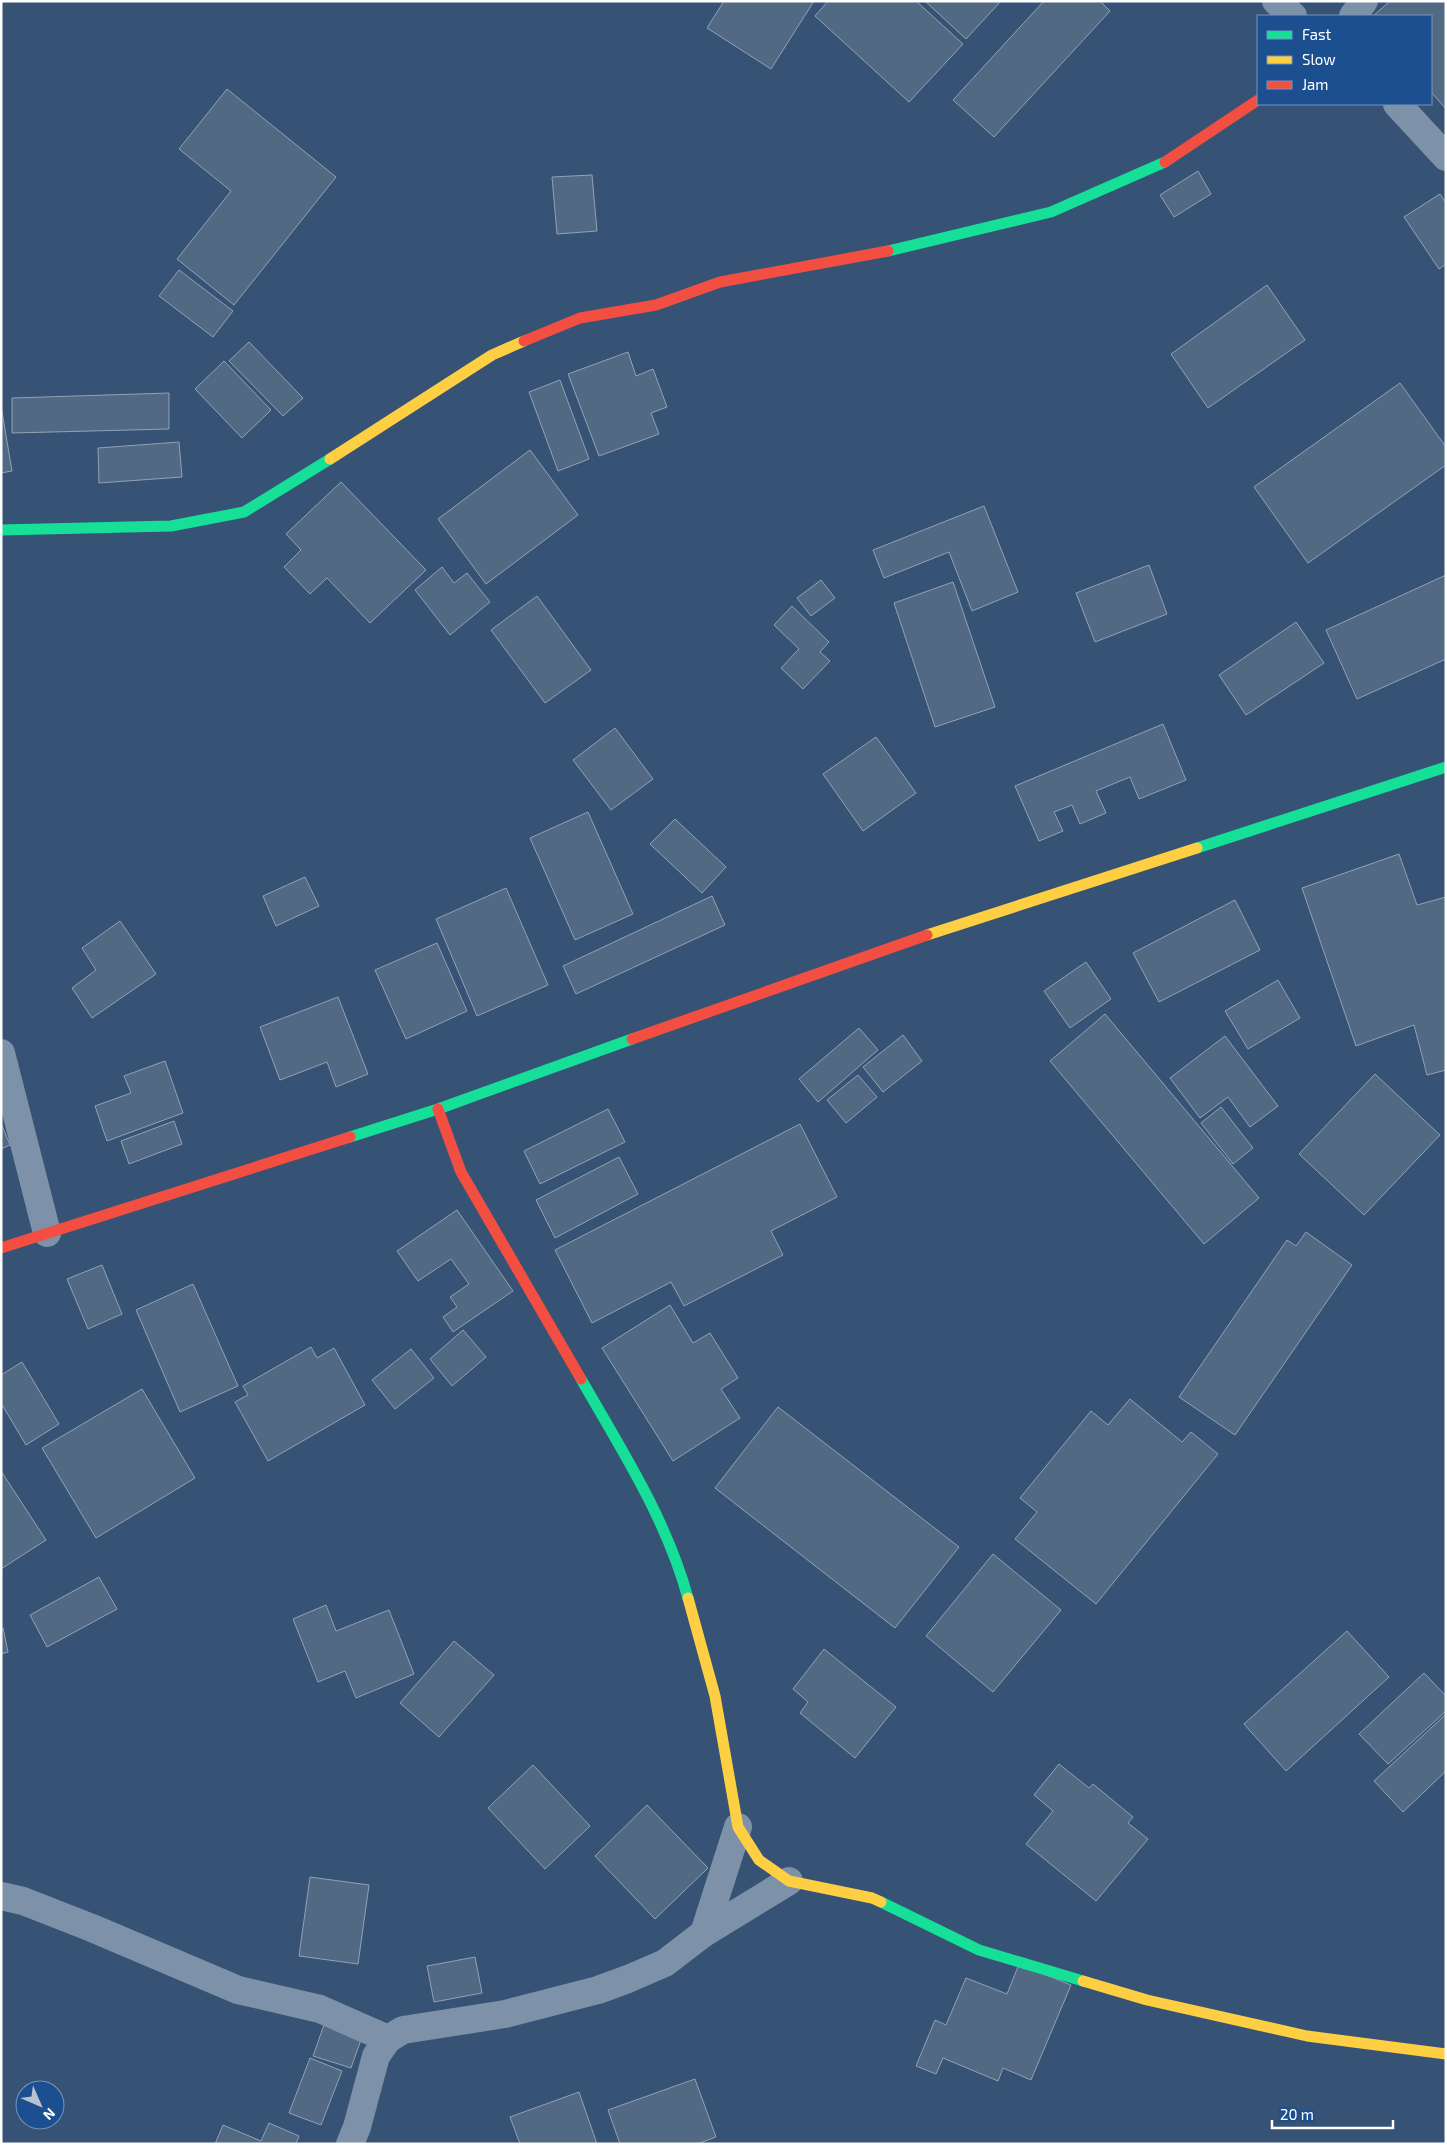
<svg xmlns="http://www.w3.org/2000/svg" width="1447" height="2145" font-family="'Exo 2',sans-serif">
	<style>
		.building { fill: #526984; stroke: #92a2b6 }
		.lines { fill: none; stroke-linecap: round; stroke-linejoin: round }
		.street { stroke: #7d92a8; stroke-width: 28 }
		.fast { stroke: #16e098; stroke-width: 11 }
		.slow { stroke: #ffcf43; stroke-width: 11 }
		.jam { stroke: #f24e42; stroke-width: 11 }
	</style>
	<rect width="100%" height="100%" fill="#365274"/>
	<g class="building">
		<path d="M724,1H814L771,69L707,28Z"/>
		<path d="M828,1H916L963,44L909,102L815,16Z"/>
		<path d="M925,1H1001L966,39Z"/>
		<path d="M1044,1H1100L1110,11L994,137L953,100Z"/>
		<path d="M1390,1H1446V109L1431,92V16H1373Z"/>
		<path d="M227,89L336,177L234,305L177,259L231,191L179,149Z"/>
		<path d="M1198,171L1211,194L1174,217L1160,195Z"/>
		<path d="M592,175L597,231L557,234L552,177Z"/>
		<path d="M1440,194L1446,203V264L1439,269L1404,217Z"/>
		<path d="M179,270L233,311L213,337L159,296Z"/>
		<path d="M1267,285L1305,340L1208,408L1171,354Z"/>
		<path d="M249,342L303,398L283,416L229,361Z"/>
		<path d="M628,352L636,376L653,369L667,407L651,413L659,434L599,456L568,374Z"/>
		<path d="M224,361L271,410L242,438L195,389Z"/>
		<path d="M560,380L589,459L558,471L529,392Z"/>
		<path d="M1400,383L1446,447V465L1308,563L1254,487Z"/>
		<path d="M169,393V429L12,433V398Z"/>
		<path d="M1,406L12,471L1,473Z"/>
		<path d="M179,442L182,477L99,483L98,448Z"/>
		<path d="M530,450L578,515L486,584L438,519Z"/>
		<path d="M341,482L426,570L370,623L327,578L310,594L284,567L301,550L286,534Z"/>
		<path d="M984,506L1018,592L972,611L949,552L884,578L873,550Z"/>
		<path d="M1149,565L1167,614L1095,642L1076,593Z"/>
		<path d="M442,567L454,583L467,573L490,602L450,635L415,590Z"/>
		<path d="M1446,575V659L1357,699L1326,630Z"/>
		<path d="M821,580L835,598L811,616L797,598Z"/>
		<path d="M953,582L995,707L935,727L894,603Z"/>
		<path d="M537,596L591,670L545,703L491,630Z"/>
		<path d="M792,606L829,642L820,652L830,661L803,689L781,668L799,649L774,625Z"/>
		<path d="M1296,622L1324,663L1246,715L1219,675Z"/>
		<path d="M1163,724L1186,780L1139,799L1130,777L1096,791L1106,813L1080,824L1072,805L1054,812L1063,831L1039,841L1015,786Z"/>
		<path d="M615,728L653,779L611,810L573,760Z"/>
		<path d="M876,737L916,793L863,831L823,774Z"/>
		<path d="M588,812L633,914L575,940L530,838Z"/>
		<path d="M675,819L726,867L702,893L650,844Z"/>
		<path d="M1399,854L1417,905L1446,897V1070L1427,1075L1414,1025L1356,1046L1302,888Z"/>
		<path d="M305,877L319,906L276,926L263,896Z"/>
		<path d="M506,888L548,985L477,1016L436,919Z"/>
		<path d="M712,896L725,925L576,994L563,966Z"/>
		<path d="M1235,900L1260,950L1159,1002L1133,953Z"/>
		<path d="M120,921L156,974L92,1018L72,988L96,970L82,948Z"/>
		<path d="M437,943L467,1011L406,1039L375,970Z"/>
		<path d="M1086,962L1111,999L1070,1028L1044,991Z"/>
		<path d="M1278,980L1300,1018L1248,1049L1225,1011Z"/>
		<path d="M338,997L368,1074L336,1087L327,1062L280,1080L260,1027Z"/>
		<path d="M1105,1014L1259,1198L1204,1244L1050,1061Z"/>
		<path d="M859,1028L878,1050L818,1102L799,1079Z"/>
		<path d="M903,1035L922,1061L883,1092L863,1067Z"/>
		<path d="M1225,1036L1278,1106L1250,1127L1228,1097L1200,1118L1170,1078Z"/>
		<path d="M165,1061L183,1113L107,1141L95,1106L131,1093L124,1076Z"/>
		<path d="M1375,1074L1440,1135L1364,1215L1299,1154Z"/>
		<path d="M858,1075L877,1097L846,1123L827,1100Z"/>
		<path d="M1221,1107L1253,1148L1233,1164L1201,1123Z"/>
		<path d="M608,1109L625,1142L540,1184L524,1151Z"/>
		<path d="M174,1121L182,1144L129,1164L121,1141Z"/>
		<path d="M1,1123L10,1145L1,1149Z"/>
		<path d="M800,1124L837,1197L771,1231L783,1255L684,1306L671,1282L592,1323L555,1250Z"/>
		<path d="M619,1157L638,1194L555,1238L536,1200Z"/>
		<path d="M457,1210L513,1291L453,1332L443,1317L457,1307L450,1297L469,1284L451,1259L418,1281L397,1251Z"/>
		<path d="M1306,1232L1352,1265L1235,1435L1179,1397L1287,1240L1296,1246Z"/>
		<path d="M102,1265L122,1314L88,1329L67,1279Z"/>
		<path d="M193,1284L238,1386L180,1412L136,1310Z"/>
		<path d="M670,1305L693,1343L710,1333L738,1378L721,1389L740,1418L673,1461L602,1348Z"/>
		<path d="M463,1330L486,1357L452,1386L430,1359Z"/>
		<path d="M311,1347L317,1358L334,1348L365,1405L268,1461L235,1402L248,1395L243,1386Z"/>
		<path d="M411,1349L434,1378L395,1409L372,1380Z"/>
		<path d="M22,1362L59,1424L26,1445L1,1403V1375Z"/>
		<path d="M142,1389L195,1478L96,1538L42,1448Z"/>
		<path d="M1130,1399L1182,1442L1191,1432L1218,1454L1096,1604L1015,1539L1037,1512L1020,1498L1091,1411L1108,1425Z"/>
		<path d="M778,1407L959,1547L895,1628L715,1488Z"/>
		<path d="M1,1471L46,1540L1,1569Z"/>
		<path d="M993,1554L1061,1610L993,1692L926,1636Z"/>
		<path d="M99,1577L117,1609L47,1647L30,1615Z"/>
		<path d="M326,1605L336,1631L389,1610L414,1674L356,1698L345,1671L318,1682L293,1619Z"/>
		<path d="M3,1628L8,1652L1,1654V1629Z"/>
		<path d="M1347,1631L1389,1677L1286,1771L1244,1724Z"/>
		<path d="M454,1641L494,1675L439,1737L400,1703Z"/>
		<path d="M824,1649L896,1707L855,1758L800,1713L808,1702L793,1689Z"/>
		<path d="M1424,1673L1446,1696V1711L1388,1764L1359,1734Z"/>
		<path d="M1446,1714V1771L1403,1812L1374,1781Z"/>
		<path d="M1059,1764L1089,1788L1093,1784L1133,1817L1128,1823L1148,1839L1096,1901L1026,1844L1053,1811L1034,1795Z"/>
		<path d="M533,1765L590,1826L545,1869L488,1808Z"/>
		<path d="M647,1805L708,1868L655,1919L595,1856Z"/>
		<path d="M310,1877L369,1885L358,1964L299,1956Z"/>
		<path d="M475,1957L482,1993L434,2002L427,1966Z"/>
		<path d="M1019,1964L1071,1985L1031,2080L1003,2068L998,2081L943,2058L936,2074L916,2066L935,2020L946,2025L966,1978L1007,1994Z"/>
		<path d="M325,2022L363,2034L351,2068L313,2056Z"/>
		<path d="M310,2058L342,2071L321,2125L289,2113Z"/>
		<path d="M695,2079L716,2137L697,2144H620L608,2110Z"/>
		<path d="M579,2092L597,2144H520L510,2117Z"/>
		<path d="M269,2123L299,2136L296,2144H215L223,2125L261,2141Z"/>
	</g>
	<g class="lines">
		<g class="street">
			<path d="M1276,1L1293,16"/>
			<path d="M1353,16L1364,1"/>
			<path d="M1397,104L1446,157"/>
			<path d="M1,1053L47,1233"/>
			<path d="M1,1896L23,1901L92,1928L238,1990L320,2009L388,2039"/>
			<path d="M704,1933L738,1827"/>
			<path d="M350,2144L357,2127L376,2056L388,2039L403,2030L505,2014L598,1990L628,1979L665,1963L704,1933L789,1881"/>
		</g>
		<g class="fast">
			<path d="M888,251L1051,212L1165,162"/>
			<path d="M1,530L171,526L244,512L330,459"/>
			<path d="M1197,848L1446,767"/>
			<path d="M350,1137L438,1109L632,1039"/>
			<path d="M581,1379C621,1449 666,1518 688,1598"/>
			<path d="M881,1902L979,1950L1083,1981"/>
		</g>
		<g class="slow">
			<path d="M330,459L492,355L524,341"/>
			<path d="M927,935L1197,848"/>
			<path d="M688,1598L715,1696L738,1827L759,1860L789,1881L872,1898L881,1902"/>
			<path d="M1083,1981L1147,2000L1307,2036L1446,2054"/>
		</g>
		<g class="jam">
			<path d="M1165,162L1258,100"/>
			<path d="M524,341L580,318L656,305L720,282L888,251"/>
			<path d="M632,1039L927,935"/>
			<path d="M438,1109L461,1172L581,1379"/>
			<path d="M1,1248L350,1137"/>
		</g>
	</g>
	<rect width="1447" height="2145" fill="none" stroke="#ffffff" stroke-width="5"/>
	<rect x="1257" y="15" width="175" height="90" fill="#1b4f8f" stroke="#7695bc"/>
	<rect x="1267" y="31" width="25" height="8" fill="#16e098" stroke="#7695bc"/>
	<text x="1302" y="40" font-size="15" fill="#ffffff">Fast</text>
	<rect x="1267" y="56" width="25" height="8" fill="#ffcf43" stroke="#7695bc"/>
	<text x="1302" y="65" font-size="15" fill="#ffffff">Slow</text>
	<rect x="1267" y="81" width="25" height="8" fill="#f24e42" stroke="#7695bc"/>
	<text x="1302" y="90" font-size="15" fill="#ffffff">Jam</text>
	<g transform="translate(40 2105) rotate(135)"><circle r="24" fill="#1b4f8f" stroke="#7695bc"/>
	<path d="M0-4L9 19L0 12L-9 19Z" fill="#b9c2ce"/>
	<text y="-8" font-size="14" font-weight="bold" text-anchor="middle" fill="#ffffff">N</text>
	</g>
	<path d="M1272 2120v8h121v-8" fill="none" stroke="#ffffff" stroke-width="2.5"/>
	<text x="1280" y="2120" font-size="15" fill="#ffffff" stroke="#1b4f8f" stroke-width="4" paint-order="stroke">20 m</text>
</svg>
